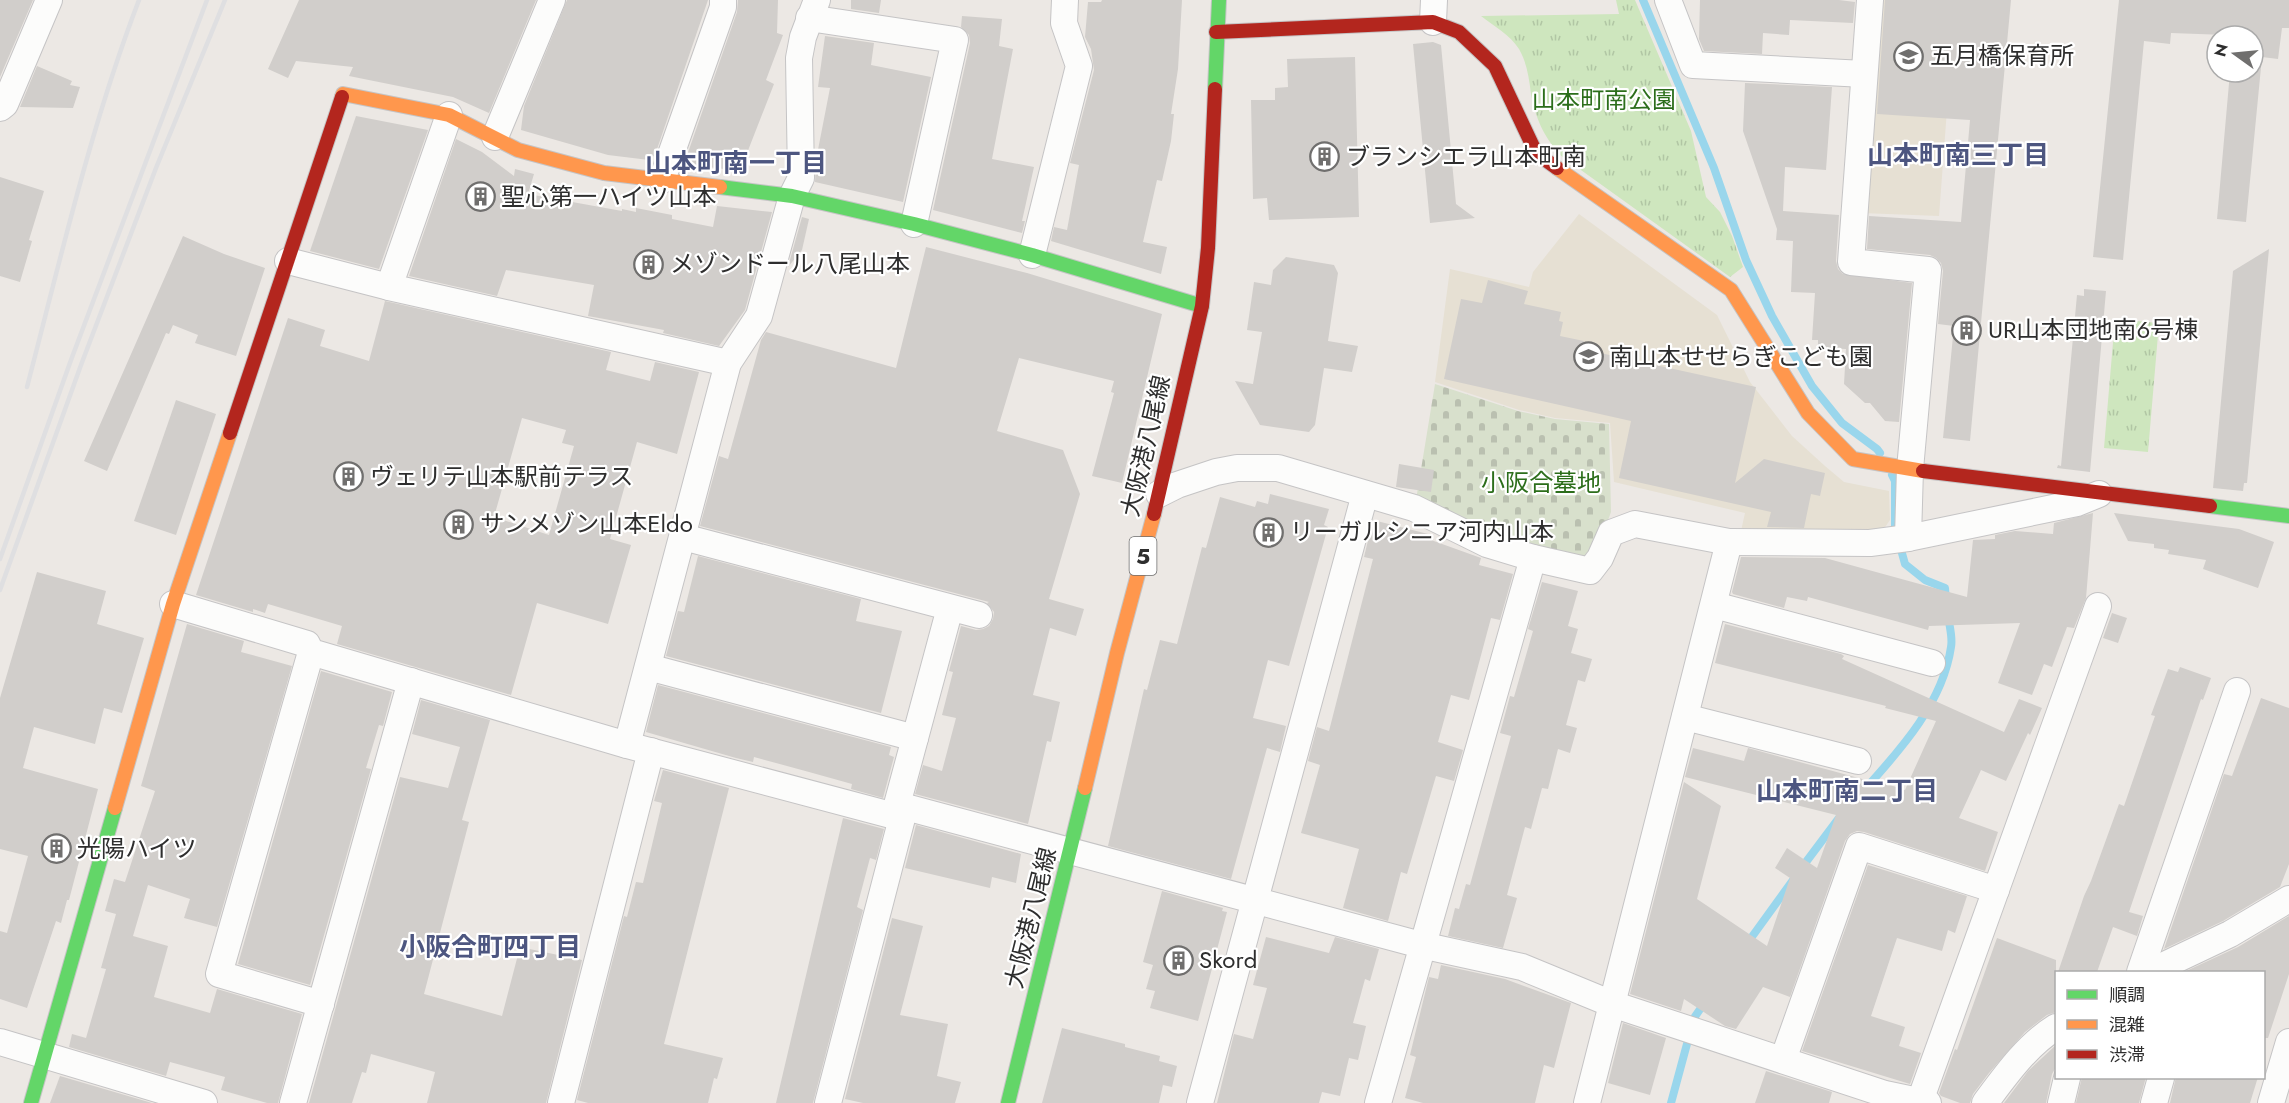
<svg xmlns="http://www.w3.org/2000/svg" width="2289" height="1103" font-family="Jost,'Noto Sans JP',sans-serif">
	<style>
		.education { fill: #e6e0d3 }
		.cemetery { fill: url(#cemetery-stones) }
		.park { fill: url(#park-tufts) }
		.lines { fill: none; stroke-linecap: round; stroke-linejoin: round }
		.stream { stroke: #99d6ec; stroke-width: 8 }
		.building { fill: #d1cecb; fill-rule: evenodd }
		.street-casing { stroke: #c5c4c5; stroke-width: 28 }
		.fast-casing { stroke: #c5c4c5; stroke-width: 16 }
		.slow-casing { stroke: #c5c4c5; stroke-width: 16 }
		.jam-casing { stroke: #c5c4c5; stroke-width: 16 }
		.street { stroke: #fcfcfb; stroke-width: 26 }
		.fast { stroke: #63d668; stroke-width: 14 }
		.slow { stroke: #ff974d; stroke-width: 14 }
		.jam { stroke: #b3261e; stroke-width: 14 }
		.rail { stroke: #dfdfe1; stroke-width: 4.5 }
		.labels { text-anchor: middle; stroke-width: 4.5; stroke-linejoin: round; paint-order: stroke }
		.shield { fill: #fff; stroke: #6d6d6d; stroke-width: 1.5 }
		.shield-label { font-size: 22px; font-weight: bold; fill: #2e2e2e }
		.poi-label { font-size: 24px; fill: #2e2e2e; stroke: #fff; text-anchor: start }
		.park-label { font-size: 24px; fill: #2c6e1b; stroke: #fff }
		.street-label { font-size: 24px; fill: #2e2e2e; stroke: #fff }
		.neighbourhood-label { font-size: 26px; font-weight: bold; fill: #4d5680; stroke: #fff }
	</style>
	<defs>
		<pattern id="cemetery-stones" width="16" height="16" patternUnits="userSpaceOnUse" patternTransform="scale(1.5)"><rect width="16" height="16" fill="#d8e0cc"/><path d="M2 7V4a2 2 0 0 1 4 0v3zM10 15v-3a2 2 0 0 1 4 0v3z" fill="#bac0b0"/></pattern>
		<pattern id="park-tufts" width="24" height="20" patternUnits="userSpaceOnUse" patternTransform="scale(1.5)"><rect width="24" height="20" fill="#cee6be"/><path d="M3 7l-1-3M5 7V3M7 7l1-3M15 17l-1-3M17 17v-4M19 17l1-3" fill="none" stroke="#b1c6a4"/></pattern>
	</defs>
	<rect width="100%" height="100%" fill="#ece8e4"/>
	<g class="education">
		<path d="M1879,0H1939L1955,3L1939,216L1861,213Z"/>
		<path d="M1579,214L1717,315L1750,382L1792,436L1825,466L1844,482L1889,491L1890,520L1883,530L1741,531L1745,513L1614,482L1610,423L1555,418L1519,410L1435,382L1450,269L1529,287L1533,272Z"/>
	</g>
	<path class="cemetery" d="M1435,384L1518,411L1555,419L1609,424L1611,512L1598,548L1590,559L1500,539L1416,500Z"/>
	<g class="park">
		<path d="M1616,0H1635L1691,131L1706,197L1720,212L1732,236L1743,267L1730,277L1560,155C1543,135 1536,119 1531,94C1529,78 1527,63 1519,49C1510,35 1494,26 1481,16L1619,14Z"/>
		<path d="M2115,319L2159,323L2148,452L2104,448Z"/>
	</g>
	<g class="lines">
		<g class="stream">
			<path d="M1643,0L1714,168L1746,260L1772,316L1812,386L1842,423L1877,449L1880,453"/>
			<path d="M1892,475L1895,481V528L1905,564L1925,580L1945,588L1946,602"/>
			<path d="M1866,788C1902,748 1943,702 1951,647C1953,637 1949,625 1948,615"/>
			<path d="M1800,870L1839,818"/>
			<path d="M1746,945L1793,880"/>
			<path d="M1671,1103L1694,1018L1705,1002"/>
		</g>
	</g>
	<g class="building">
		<path d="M0,0H33L0,77Z"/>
		<path d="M299,0H536L489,113L453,97L349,76L353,67L296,61L288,78L268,69Z"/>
		<path d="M567,0H708L655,155L649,160L608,155L521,130L524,106Z"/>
		<path d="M738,0H778L777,33L783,35L766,80L774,84L740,171L684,164L737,12Z"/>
		<path d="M851,0H881L879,13L851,9Z"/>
		<path d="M1102,0H1182L1178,69L1171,114H1174L1171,141L1162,181L1157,180L1143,242L1167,247L1161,274L1051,241L1054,227L1067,230L1079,165L1070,163L1094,70L1091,49L1085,37L1088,2H1101Z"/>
		<path d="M1700,0H1839L1855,2L1853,23L1790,20L1789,35L1763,33L1762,54L1704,51L1699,39Z"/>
		<path d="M1885,0H2011L1970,441L1943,438L1954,326L1938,324L1943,271L1941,263L1936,258L1930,255L1867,249L1869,216L1961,222L1970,120L1877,114Z"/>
		<path d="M2119,0H2289V28H2282L2278,59L2262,57L2246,222L2217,219L2230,72H2253V36L2171,33L2170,44L2144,41L2123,260L2093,257Z"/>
		<path d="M962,16L1002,19L999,46L1013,49L992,159L1034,167L1022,221H1025L1022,233L933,210L970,43L969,35L961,27Z"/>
		<path d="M825,36L874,43L871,65L931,77L903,202L815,182L816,160L830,88L818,87Z"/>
		<path d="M1433,42L1441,45L1456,204L1475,218L1430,223L1413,44Z"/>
		<path d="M1355,57L1359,217L1269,220L1267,198L1253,199L1251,100H1275V88L1288,87L1287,59Z"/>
		<path d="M37,66L72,81L70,85L80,87L73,108L20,107Z"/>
		<path d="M1745,83L1832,87L1826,170L1785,167L1783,211L1839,215L1836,261L1838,269L1843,274L1912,283L1899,422L1885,421L1870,403H1865L1844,384L1846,349L1818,348V340H1812L1815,293L1791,292L1793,241L1776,240L1777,229L1743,131Z"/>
		<path d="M356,116L428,130L379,269L310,251Z"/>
		<path d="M456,139L482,152L514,176L515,169L534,174L528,194L622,211V209L636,212V208L672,215V219L713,227L717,206L772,212L745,310L719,346L663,333L664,330L588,316L594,285L506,270L497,296L409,276Z"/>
		<path d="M0,177L44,191L29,240L32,241L20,282L0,276Z"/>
		<path d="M802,217L809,219L802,250L788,267Z"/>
		<path d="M183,236L224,254L265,268L236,356L195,343L198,335L173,325L169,334L166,333L107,471L84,461Z"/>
		<path d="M926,247L1027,273L1162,314L1122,483L1092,476L1114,393L1111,392L1114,381L1019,358L997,431L1063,450L1080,494L1049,599L1084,609L1076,636L1050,628L1033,695L1060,702L1051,742L1047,741L1028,824L915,794L923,765L942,771L956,718L942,715L953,672L949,671L961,626L976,630L983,629L989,626L993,619L994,612L987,603L989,602L700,526L719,456L728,459L761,340L766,332L896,368Z"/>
		<path d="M2269,249L2247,483H2244L2243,491L2213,488L2233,271Z"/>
		<path d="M1286,257L1334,265L1338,273L1328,341L1358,346L1352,372L1324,368L1315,425L1309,432L1260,425L1235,381L1253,384L1262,332L1247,330L1254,282L1271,285L1273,270Z"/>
		<path d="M1488,280L1528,291L1524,304L1561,312L1559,321L1563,322L1560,336L1584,341L1582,349L1756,387L1735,483L1764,459L1825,473L1820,496L1811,494L1804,528L1767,527L1771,512L1619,478L1631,421L1444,379L1461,299L1482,303Z"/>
		<path d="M2084,289L2106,291L2090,472L2057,468L2058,465L2061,466L2077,295L2084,296Z"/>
		<path d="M385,301L611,352L606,370L650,381L655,362L699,372L677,454L637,442L610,539L631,545L608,624L537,603L511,695L337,644L342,626L268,604L265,613L253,609V612L196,595L288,318L325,330L320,346L369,361ZM522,418L566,430L562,443L574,446L549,535L494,517Z"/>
		<path d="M176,400L216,414L176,535L134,521Z"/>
		<path d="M1399,464L1434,470L1431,492L1396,487Z"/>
		<path d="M1270,494L1329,509L1324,525L1328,527L1289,666L1268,660L1253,718L1286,726L1280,752L1267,748L1231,879L1108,846L1144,689L1147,690L1160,640L1177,644L1202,547L1206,548L1220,497L1255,507L1257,501L1268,504Z"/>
		<path d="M2093,513L2086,598L2074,628L2067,627L2052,667L2044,664L2032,695L1998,683L2020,623L1929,626L1928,630L1808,597L1807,601L1787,597L1784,608L1733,594L1732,592L1741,557L1825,558L1967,597L1973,540L1995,539V535L2015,531L2053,534L2054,523Z"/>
		<path d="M2114,513L2239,529L2274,542L2258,588L2203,569L2206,560L2168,554L2169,550L2154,548V544L2128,541Z"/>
		<path d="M1373,520L1432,535L1431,540L1481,558L1479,565L1513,574L1500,620L1491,618L1469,700L1451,695L1438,742L1463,750L1454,781L1436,776L1407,874L1401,872L1388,921L1343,908L1359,849L1301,833L1320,765L1308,761L1317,727L1329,731L1373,559L1364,557Z"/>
		<path d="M698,556L861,599L856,621L902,631L881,713L666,656L678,611L684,612Z"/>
		<path d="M37,572L106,591L97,624L144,638L122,713L104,708L95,744L34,727L23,768L98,789L69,900H67L61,923L56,921L27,1008L0,999V931L7,933L28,856L0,849V698Z"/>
		<path d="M1542,582L1578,591L1568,626L1578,629L1571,653L1592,659L1585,682L1578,680L1566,725L1577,728L1570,753L1558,749L1548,789L1542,788L1531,829L1525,827L1507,895L1517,898L1503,948L1448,936L1455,908L1459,909L1466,884L1470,885L1511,736L1500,733L1510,696L1514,697L1533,631L1528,629Z"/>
		<path d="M2112,613L2127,618L2118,643L2103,638Z"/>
		<path d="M187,624L244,641L241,652L292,666L217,927L184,918L190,899L148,885L133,936L168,946L154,997L210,1013L217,989L302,1014L278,1103H267L221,1090L225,1077L170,1062L166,1076L69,1047L72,1034L86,1038L106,969L101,968L116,914L105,911L114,879L125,882L155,791L141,786Z"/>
		<path d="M1725,624L1841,654L1844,656L1842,659L2004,732L2019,699L2042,708L2030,735L2028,733L2006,781L1981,770L1959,818L1998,832L1985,871L1864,832L1857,831L1850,834L1845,841L1790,997L1763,987L1736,1029L1725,1026L1684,999L1681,1011L1630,994L1684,782L1721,806L1697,899L1767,946L1790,878L1775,868L1787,848L1817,868L1836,815L1685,777L1693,748L1744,761L1748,748L1877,783L1878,781L1905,790L1936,721L1885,708L1886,706L1715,663Z"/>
		<path d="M2180,667L2211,678L2203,700L2201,699L2129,912L2143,916L2137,936L2113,927L2097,972H2058L2084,896L2091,881L2119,804L2124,806L2155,716L2151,715L2168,669L2178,672Z"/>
		<path d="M321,671L392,692L383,726L379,725L366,768L371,769L310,985L238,964Z"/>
		<path d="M658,685L891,747L889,755L894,757L883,798L851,789L852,784L809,772L754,757L753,762L736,758L646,732Z"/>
		<path d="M2261,698L2289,708V864L2280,887L2223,921L2164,949L2224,774L2232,776Z"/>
		<path d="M421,700L490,720L462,820L469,822L424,994L502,1016L520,947L582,960L546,1103H427L435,1072L371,1054L366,1073L362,1072L352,1103H309L400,777L448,788L460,747L412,734Z"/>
		<path d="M663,770L729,788L664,1044L723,1058L717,1079L714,1078L708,1103H588L577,1100L624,916L627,917L636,882L643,883L662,803L654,801Z"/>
		<path d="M843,818L884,829L876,860L870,858L857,907L863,910L813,1103H776Z"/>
		<path d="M916,825L1021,854L1016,883L992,877L990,888L905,868Z"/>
		<path d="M1868,865L1967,896L1955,933L1948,930L1942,951L1897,938L1871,1016L1905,1027L1899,1046L1921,1053L1910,1084L1802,1051Z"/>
		<path d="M1162,891L1223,908L1222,911L1227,912L1198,1021L1150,1008L1155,991L1146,989L1153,965L1143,962Z"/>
		<path d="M2289,916V974L2268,1038H2264V972H2184L2238,947Z"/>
		<path d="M892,918L923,926L900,1015L948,1024L937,1076L961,1082L955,1103H863L845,1099Z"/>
		<path d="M1266,937L1329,953L1335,937L1379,949L1370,981L1365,979L1353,1023L1366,1026L1358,1060L1349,1058L1340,1096L1322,1092L1319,1103H1217L1234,1034L1253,1039L1267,988L1253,985Z"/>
		<path d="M1997,938L2056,960V1012L2047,1015L2025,1032L1989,1073L1973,1094L1970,1103H1960L1941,1096L1939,1093L1955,1049L1957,1050Z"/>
		<path d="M1441,965L1505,979L1571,1003L1554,1068L1544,1065L1535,1103H1423L1405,1098L1416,1057L1410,1055L1427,985L1429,977L1438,979Z"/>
		<path d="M1623,1023L1666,1038L1650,1095L1608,1083Z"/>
		<path d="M1062,1028L1125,1044V1047L1160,1056L1159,1061L1177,1066L1172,1087L1163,1085L1159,1103H1042Z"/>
		<path d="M2056,1045V1067L2052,1074L2046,1103H2004L2028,1071Z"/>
		<path d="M1766,1071L1832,1092L1829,1103H1755Z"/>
		<path d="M60,1076L152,1103H50Z"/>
		<path d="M2082,1077H2146L2139,1103H2076Z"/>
		<path d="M2176,1077H2258L2250,1103H2170Z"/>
	</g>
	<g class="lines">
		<defs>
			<g id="street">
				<path d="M1668,0L1693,65L1864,74"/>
				<path d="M1870,0L1851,262L1928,270L1910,469L1908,538"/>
				<path d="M809,18L955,40L914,224"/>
				<path d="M1433,22L1434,0"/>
				<path d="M0,108L5,104L49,0"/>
				<path d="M495,137L552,0"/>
				<path d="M662,180L723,7V0"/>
				<path d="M1032,255L1079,66L1064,23L1065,0"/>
				<path d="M288,261L389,287L728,363"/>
				<path d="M389,287L449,115"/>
				<path d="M1159,494L1177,485L1216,472L1237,468H1278L1414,508L1487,544L1533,558L1590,571L1600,558L1611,533L1635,524L1729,542L1587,1103"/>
				<path d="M683,537L979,615"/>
				<path d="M1729,542L1870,543L1908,538L2077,503L2099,494"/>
				<path d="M173,604L307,644L311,652L627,745L902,818L828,1103"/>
				<path d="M1714,605L1932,663"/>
				<path d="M311,652L219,974L321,1004"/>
				<path d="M648,667L915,738"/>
				<path d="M1685,717L1858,761"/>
				<path d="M627,745L728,363L759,316L792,196L801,178L799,58L803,37L817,0"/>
				<path d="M898,805L1421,945L1522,967L1612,1004L1885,1094L1928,1103"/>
				<path d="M894,816L950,608"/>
				<path d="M2140,972L2237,691"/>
				<path d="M2150,972L2230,934L2289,899"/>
				<path d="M0,1042L204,1103"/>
				<path d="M1783,1060L1859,846L1996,890"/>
				<path d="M1920,1101L2098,606"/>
				<path d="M293,1103L411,681"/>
				<path d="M561,1103L651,751"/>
				<path d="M1200,1103L1365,494"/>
				<path d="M1378,1103L1533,558"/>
				<path d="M1985,1103C2005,1076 2027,1045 2056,1027"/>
				<path d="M2061,1103L2067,1078"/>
				<path d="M2154,1103L2161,1078"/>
				<path d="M2271,1103L2289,1042"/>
			</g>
			<g id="fast">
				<path d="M1215,89L1219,0"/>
				<path d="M720,187L792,196L914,224L1032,255L1202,306"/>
				<path d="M2210,506L2289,516"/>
				<path d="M31,1103L115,808"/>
				<path d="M1008,1103L1085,788"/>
			</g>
			<g id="slow">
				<path d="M342,97L343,94L449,115L518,150L604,173L720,187"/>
				<path d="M1557,168L1731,290L1808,413L1853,459L1923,471"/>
				<path d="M1085,788L1117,653L1154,514"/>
				<path d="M115,808L173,604L230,433"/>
			</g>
			<g id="jam">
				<path d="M1216,32L1433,22L1459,32L1495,66L1536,153L1557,168"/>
				<path d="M230,433L342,97"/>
				<path d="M1923,471L2210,506"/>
				<path d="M1154,514L1202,306L1208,248L1215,89"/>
			</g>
		</defs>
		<use href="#street" class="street-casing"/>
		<use href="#fast" class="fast-casing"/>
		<use href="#slow" class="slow-casing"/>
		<use href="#jam" class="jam-casing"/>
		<use href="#street" class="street"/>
		<use href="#fast" class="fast"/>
		<use href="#slow" class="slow"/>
		<use href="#jam" class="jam"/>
		<g class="rail">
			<path d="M27,387C61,257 91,125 139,0"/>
			<path d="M0,559L71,360L207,0"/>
			<path d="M0,590L81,365L156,168L225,0"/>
		</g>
	</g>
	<defs>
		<symbol id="school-ring" viewBox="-11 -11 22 22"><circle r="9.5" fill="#fff" stroke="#706f6e" stroke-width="1.5"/><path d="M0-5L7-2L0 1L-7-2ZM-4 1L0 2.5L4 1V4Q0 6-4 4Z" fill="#706f6e"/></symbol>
		<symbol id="building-ring" viewBox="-11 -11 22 22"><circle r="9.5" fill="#fff" stroke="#706f6e" stroke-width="1.5"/><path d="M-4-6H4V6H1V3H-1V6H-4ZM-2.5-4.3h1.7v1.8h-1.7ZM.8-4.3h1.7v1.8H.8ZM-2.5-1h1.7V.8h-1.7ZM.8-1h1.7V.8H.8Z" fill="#706f6e"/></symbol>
	</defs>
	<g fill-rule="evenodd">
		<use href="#school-ring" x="1892" y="40" width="33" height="33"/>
		<use href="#building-ring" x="1308" y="140" width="33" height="33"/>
		<use href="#building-ring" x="464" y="180" width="33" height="33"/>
		<use href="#building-ring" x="632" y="248" width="33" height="33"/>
		<use href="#building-ring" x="1950" y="314" width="33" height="33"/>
		<use href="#school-ring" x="1572" y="340" width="33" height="33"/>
		<use href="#building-ring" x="332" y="460" width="33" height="33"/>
		<use href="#building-ring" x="442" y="508" width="33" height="33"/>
		<use href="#building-ring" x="1252" y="516" width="33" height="33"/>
		<use href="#building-ring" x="40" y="832" width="33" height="33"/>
		<use href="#building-ring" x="1162" y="944" width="33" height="33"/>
	</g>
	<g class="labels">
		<rect class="shield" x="1129.5" y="537" width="27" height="38" rx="4.5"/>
		<g class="shield-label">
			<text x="1143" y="564">5</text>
		</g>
		<g class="poi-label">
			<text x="1930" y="64">五月橋保育所</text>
			<text x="1346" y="165">ブランシエラ山本町南</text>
			<text x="501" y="205">聖心第一ハイツ山本</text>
			<text x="670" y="272">メゾンドール八尾山本</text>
			<text x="1988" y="338">UR山本団地南6号棟</text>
			<text x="1609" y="365">南山本せせらぎこども園</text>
			<text x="370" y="485">ヴェリテ山本駅前テラス</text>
			<text x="480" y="532">サンメゾン山本Eldo</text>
			<text x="1290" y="540">リーガルシニア河内山本</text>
			<text x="77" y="857">光陽ハイツ</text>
			<text x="1199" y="968">Skord</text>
		</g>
		<g class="park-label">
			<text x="1604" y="108">山本町南公園</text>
			<text x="1541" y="491">小阪合墓地</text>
		</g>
		<g class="street-label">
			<text transform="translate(1146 446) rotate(-77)" y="8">大阪港八尾線</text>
			<text transform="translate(1031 918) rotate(-76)" y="8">大阪港八尾線</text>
		</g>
		<g class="neighbourhood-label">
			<text x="1958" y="164">山本町南三丁目</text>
			<text x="736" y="172">山本町南一丁目</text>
			<text x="1847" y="800">山本町南二丁目</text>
			<text x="490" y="956">小阪合町四丁目</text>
		</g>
	</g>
	<rect x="2055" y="971" width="210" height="108" fill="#ffffff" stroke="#ababab" stroke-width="1.5"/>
	<rect x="2067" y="990" width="30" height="9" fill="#63d668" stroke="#ababab" stroke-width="1.5"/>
	<text x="2109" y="1001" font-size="18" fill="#2e2e2e">順調</text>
	<rect x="2067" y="1020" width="30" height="9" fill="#ff974d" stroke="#ababab" stroke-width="1.5"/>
	<text x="2109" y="1031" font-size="18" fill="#2e2e2e">混雑</text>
	<rect x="2067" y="1050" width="30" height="9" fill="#b3261e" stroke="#ababab" stroke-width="1.5"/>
	<text x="2109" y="1061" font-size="18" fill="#2e2e2e">渋滞</text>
	<g transform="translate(2235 54) rotate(285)"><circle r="28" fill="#ffffff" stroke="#ababab" stroke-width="1.5"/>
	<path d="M0-4.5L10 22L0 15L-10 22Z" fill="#706f6e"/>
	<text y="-9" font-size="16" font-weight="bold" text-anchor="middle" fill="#2e2e2e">N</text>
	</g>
</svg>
